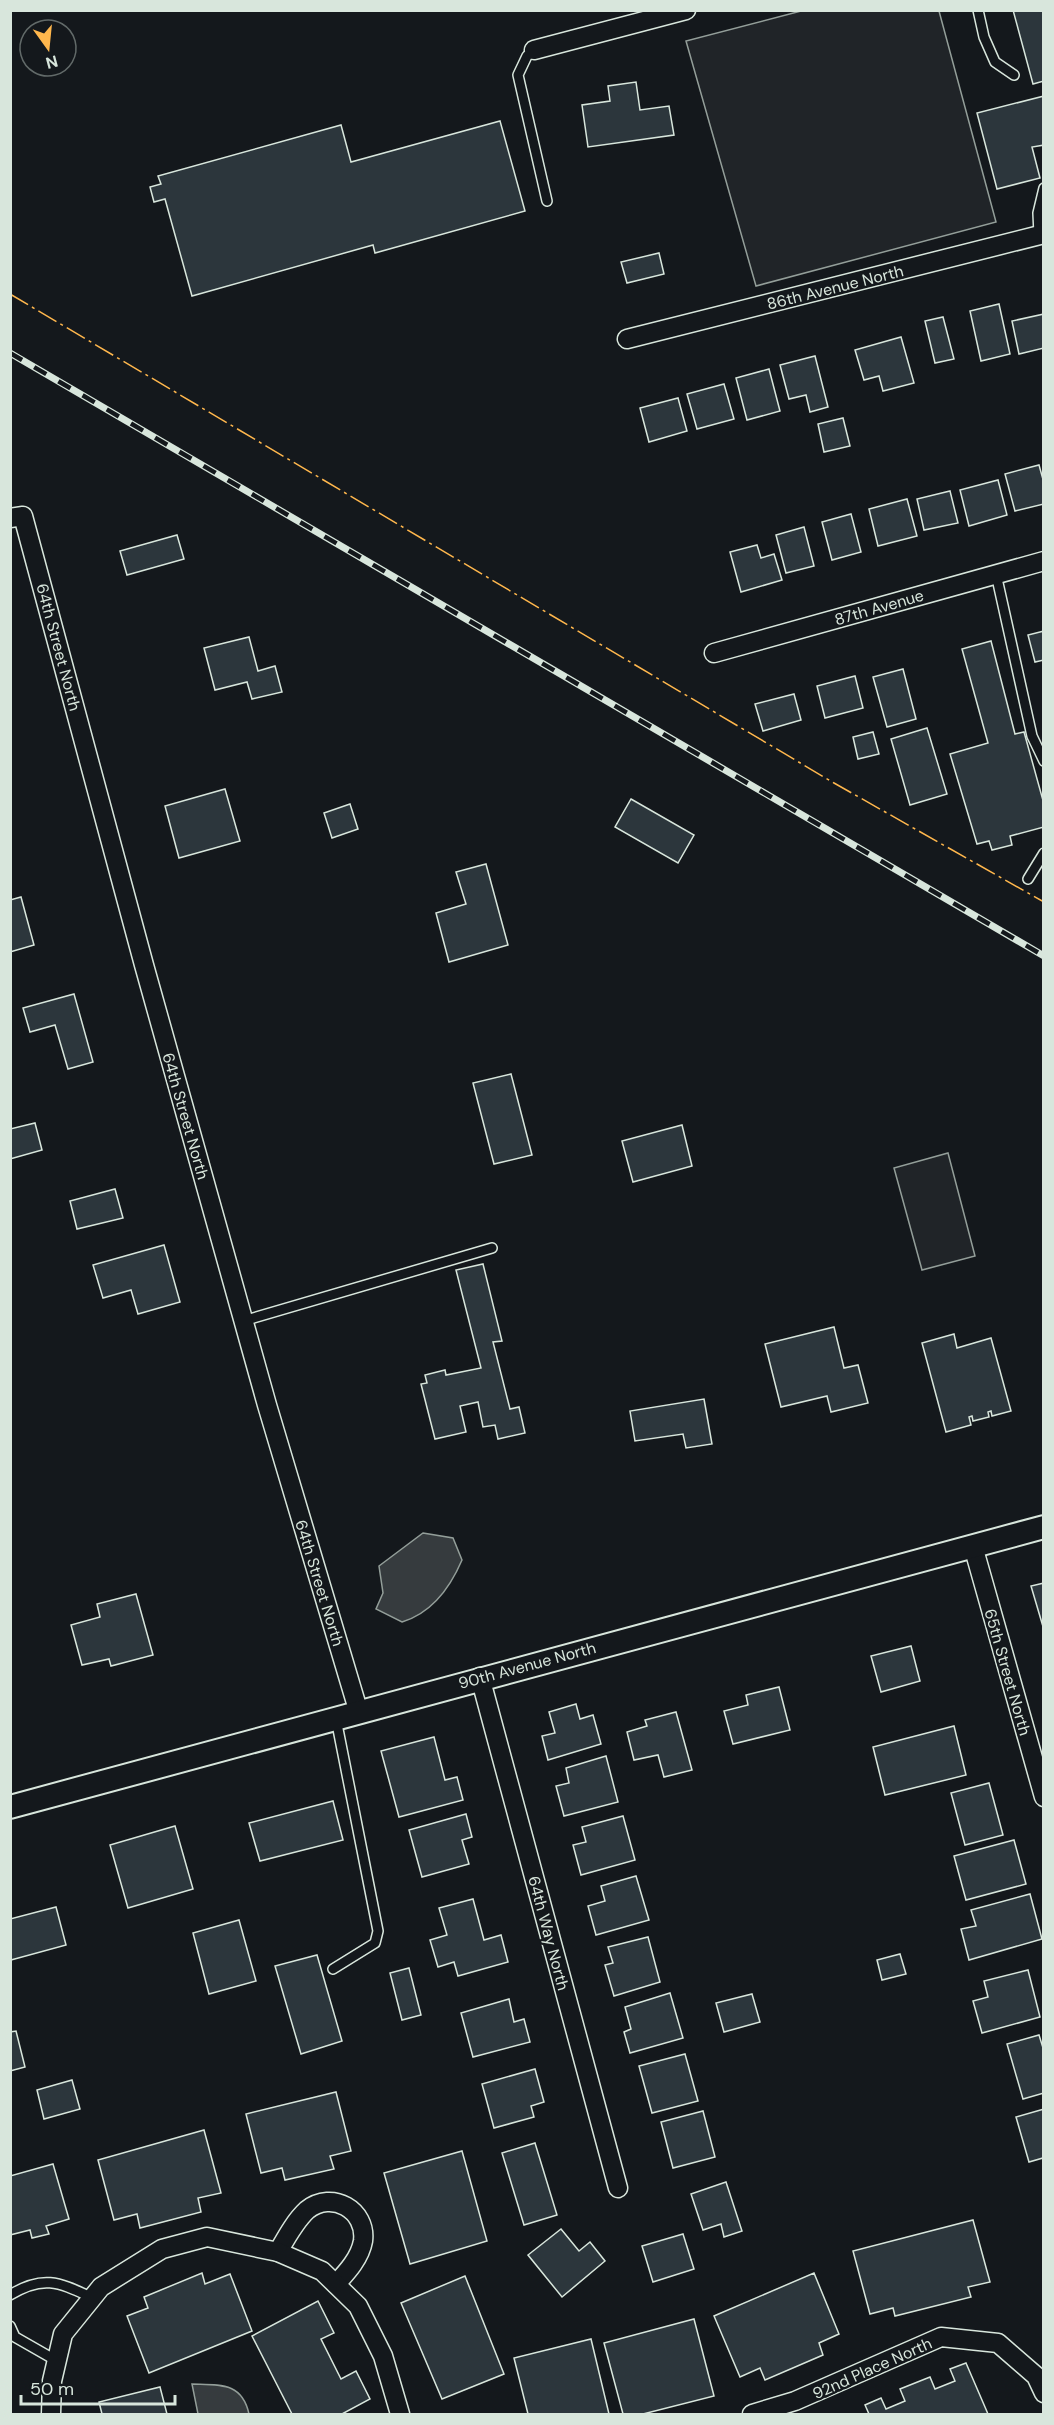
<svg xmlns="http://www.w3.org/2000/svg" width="1054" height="2425" font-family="'DM Sans',sans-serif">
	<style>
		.green { fill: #202428; stroke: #939e99; stroke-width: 1.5 }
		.water { fill: #363b3e; stroke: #939e99; stroke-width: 1.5 }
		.building { fill: #2c363c; stroke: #d8e6dc; stroke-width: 1.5 }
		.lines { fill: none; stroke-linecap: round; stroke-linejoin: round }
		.service-casing { stroke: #d8e6dc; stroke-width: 12 }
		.minor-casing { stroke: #d8e6dc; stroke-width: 21 }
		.tertiary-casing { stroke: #d8e6dc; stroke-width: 26 }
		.service { stroke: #14181c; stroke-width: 9 }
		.minor { stroke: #14181c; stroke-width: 18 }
		.tertiary { stroke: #14181c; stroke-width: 22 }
		.rail-casing { stroke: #d8e6dc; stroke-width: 7 }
		.rail { stroke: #14181c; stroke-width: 4.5; stroke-dasharray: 14; stroke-linecap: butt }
		.power { stroke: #ffb74d; stroke-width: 1.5; stroke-dasharray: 21 4.5 3 4.5; stroke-linecap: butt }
		.labels { text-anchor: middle; stroke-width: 4.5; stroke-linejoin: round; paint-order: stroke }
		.street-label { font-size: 16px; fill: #d8e6dc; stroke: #14181c }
	</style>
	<rect width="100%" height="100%" fill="#14181c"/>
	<g class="green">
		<path d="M801,11H939L996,222L756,286L686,41Z"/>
		<path d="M948,1153L975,1256L922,1270L894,1168Z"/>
	</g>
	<g class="water">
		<path d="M423,1533L453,1538L462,1560C450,1588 432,1613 402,1622L376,1609L383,1593L379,1566Z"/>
		<path d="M192,2384C220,2385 242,2382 249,2414H198Z"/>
	</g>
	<g class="building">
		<path d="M1013,10H1044V81L1033,84Z"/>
		<path d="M636,82L640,110L669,106L674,135L588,147L582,105L610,101L608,86Z"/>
		<path d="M1044,96V145L1032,147L1040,178L997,189L977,113Z"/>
		<path d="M500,121L525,211L375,253L373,245L192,296L165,199L154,202L150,187L161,184L158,176L341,125L351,162Z"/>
		<path d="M659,253L664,274L627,283L621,262Z"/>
		<path d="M999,304L1010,354L981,361L970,311Z"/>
		<path d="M1044,314V348L1019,354L1012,321Z"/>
		<path d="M943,317L954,359L935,363L925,321Z"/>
		<path d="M901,337L914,383L883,391L879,376L864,380L855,350Z"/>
		<path d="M815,356L828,407L810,412L806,395L789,399L780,365Z"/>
		<path d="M769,369L780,411L747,420L736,378Z"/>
		<path d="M724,384L734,419L697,429L687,394Z"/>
		<path d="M678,398L687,431L649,442L640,408Z"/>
		<path d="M843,418L850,446L824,452L818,424Z"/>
		<path d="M1039,465L1044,483V504L1015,511L1005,474Z"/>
		<path d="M998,480L1007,515L969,526L960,490Z"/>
		<path d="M950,491L958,523L924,530L917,499Z"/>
		<path d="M907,499L917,536L878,546L869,509Z"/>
		<path d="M851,514L861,552L832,560L822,522Z"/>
		<path d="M804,527L814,566L786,573L776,535Z"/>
		<path d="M177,535L184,559L127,575L120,551Z"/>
		<path d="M757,545L761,558L774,554L782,580L741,592L730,552Z"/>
		<path d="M1044,631V660L1035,662L1028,635Z"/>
		<path d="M249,637L258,671L275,666L282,692L252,699L247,682L215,690L204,648Z"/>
		<path d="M991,641L1015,734L1024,732L1044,804V827L1010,836L1012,845L992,850L989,841L977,844L950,754L988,743L962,649Z"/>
		<path d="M903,669L916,719L887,727L873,677Z"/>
		<path d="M855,676L863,708L825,718L817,686Z"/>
		<path d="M794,694L801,720L763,731L755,704Z"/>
		<path d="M927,728L947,794L910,805L891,739Z"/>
		<path d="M873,732L879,754L858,759L853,737Z"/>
		<path d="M225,789L240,841L179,858L165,806Z"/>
		<path d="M631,799L694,835L678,863L615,827Z"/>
		<path d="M350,804L358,829L332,838L324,813Z"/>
		<path d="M486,864L508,945L449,962L436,913L466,904L456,872Z"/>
		<path d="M21,897L34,945L10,952V900Z"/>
		<path d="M74,994L93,1062L68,1069L55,1025L30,1032L23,1008Z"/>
		<path d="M511,1074L532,1155L494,1164L473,1083Z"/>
		<path d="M35,1123L42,1150L10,1159V1129Z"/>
		<path d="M682,1125L692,1166L633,1182L622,1141Z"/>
		<path d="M115,1189L123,1218L77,1229L70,1201Z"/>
		<path d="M164,1245L180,1302L138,1314L131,1290L103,1298L93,1265Z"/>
		<path d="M483,1264L502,1341L493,1342L510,1409L519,1407L525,1433L498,1439L495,1425L483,1427L478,1402L460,1406L466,1432L435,1439L421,1384L427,1383L425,1375L445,1370L446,1375L481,1368L456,1270Z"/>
		<path d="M834,1327L844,1368L858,1365L868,1403L831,1412L827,1396L781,1407L765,1344Z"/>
		<path d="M954,1334L957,1348L991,1338L1011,1411L992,1416L991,1411L988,1412L989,1417L973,1421L972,1416L969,1417L971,1425L946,1432L922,1343Z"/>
		<path d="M704,1399L712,1444L686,1448L683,1434L635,1441L630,1411Z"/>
		<path d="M1044,1583V1630L1031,1586Z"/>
		<path d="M136,1594L153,1655L111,1666L109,1659L82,1665L71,1625L100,1617L97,1604Z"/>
		<path d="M911,1646L920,1681L881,1692L871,1656Z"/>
		<path d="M779,1687L790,1730L733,1744L724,1711L748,1705L746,1695Z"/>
		<path d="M576,1704L580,1719L593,1715L601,1744L548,1760L542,1736L555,1733L549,1712Z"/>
		<path d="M676,1712L692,1770L664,1777L658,1755L634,1760L627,1732L647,1726L645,1720Z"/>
		<path d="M954,1726L966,1775L885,1795L873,1747Z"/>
		<path d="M434,1737L445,1780L457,1777L463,1800L399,1817L381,1751Z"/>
		<path d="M606,1756L618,1802L564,1816L556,1786L569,1783L566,1768Z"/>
		<path d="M989,1783L1003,1835L965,1845L951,1793Z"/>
		<path d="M333,1801L343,1840L260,1861L249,1823Z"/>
		<path d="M466,1814L472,1837L462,1840L469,1864L422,1877L409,1830Z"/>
		<path d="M623,1816L635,1860L581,1875L573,1845L586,1842L582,1827Z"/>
		<path d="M175,1826L193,1889L128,1908L110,1845Z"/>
		<path d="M1014,1840L1026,1884L966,1900L954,1856Z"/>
		<path d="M636,1876L649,1920L596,1935L588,1906L605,1901L601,1886Z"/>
		<path d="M1030,1894L1042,1939L969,1960L961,1929L976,1926L971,1910Z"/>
		<path d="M473,1899L484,1940L501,1935L508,1962L458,1976L454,1962L438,1967L430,1940L447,1935L439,1908Z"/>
		<path d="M56,1907L66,1945L11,1960L10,1919Z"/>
		<path d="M239,1920L256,1981L209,1994L193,1933Z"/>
		<path d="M648,1937L660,1982L614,1996L605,1965L613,1963L608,1947Z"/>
		<path d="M900,1954L906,1974L882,1980L877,1960Z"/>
		<path d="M317,1955L342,2041L301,2054L275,1966Z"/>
		<path d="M409,1968L421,2015L402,2020L390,1973Z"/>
		<path d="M1028,1970L1040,2017L982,2033L973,2001L988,1997L984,1981Z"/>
		<path d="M670,1993L683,2038L630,2053L624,2032L631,2029L625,2007Z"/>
		<path d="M752,1994L760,2022L724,2032L716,2003Z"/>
		<path d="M509,1999L514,2022L524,2019L530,2042L473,2057L461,2013Z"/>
		<path d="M16,2031L25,2067L10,2071V2032Z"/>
		<path d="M1039,2035L1044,2051V2093L1023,2099L1007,2044Z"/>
		<path d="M685,2054L698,2101L652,2113L639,2066Z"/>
		<path d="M535,2069L544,2102L531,2106L534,2117L494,2128L482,2084Z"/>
		<path d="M72,2080L80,2109L44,2119L37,2090Z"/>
		<path d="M336,2092L351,2151L330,2156L334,2169L285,2180L282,2168L261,2173L246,2114Z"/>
		<path d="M1044,2109V2160L1043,2158L1029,2162L1016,2117Z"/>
		<path d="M703,2111L715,2157L673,2168L661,2122Z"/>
		<path d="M204,2130L221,2193L198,2198L201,2212L140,2228L137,2214L114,2220L98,2160Z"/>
		<path d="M535,2143L557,2215L524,2225L502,2153Z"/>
		<path d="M462,2151L487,2241L410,2264L384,2173Z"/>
		<path d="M53,2164L69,2219L46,2226L49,2234L32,2238L30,2230L10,2235V2176Z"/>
		<path d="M726,2182L742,2231L724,2237L721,2224L703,2230L691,2194Z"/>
		<path d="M973,2220L990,2282L968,2287L971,2297L895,2316L893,2308L870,2314L853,2251Z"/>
		<path d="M561,2229L579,2251L590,2242L605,2261L562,2297L528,2255Z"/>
		<path d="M683,2234L694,2269L653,2282L642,2246Z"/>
		<path d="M202,2273L205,2284L230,2274L252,2331L149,2373L127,2316L148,2308L144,2297Z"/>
		<path d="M814,2273L839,2334L819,2343L823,2355L765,2380L760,2368L740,2377L714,2316Z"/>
		<path d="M465,2276L504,2374L442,2399L401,2303Z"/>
		<path d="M318,2301L334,2333L321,2339L341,2379L356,2371L370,2399L342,2414H292L252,2336Z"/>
		<path d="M694,2319L714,2396L643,2414H623L604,2343Z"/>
		<path d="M591,2339L609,2414H528L514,2358Z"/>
		<path d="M966,2363L988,2414H869L865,2405L881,2398L886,2409L905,2401L900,2389L930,2377L935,2389L955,2381L950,2369Z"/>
		<path d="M160,2387L167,2414H102L99,2402Z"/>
	</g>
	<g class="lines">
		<defs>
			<g id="service">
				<path d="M978,10L984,37L995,62L1014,75"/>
				<path d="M534,50L527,56L518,75L547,201"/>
				<path d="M1039,235L1038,213L1044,188"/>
				<path d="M996,574L1032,736L1044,761"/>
				<path d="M1028,879L1044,853"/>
				<path d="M243,1321L492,1248"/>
				<path d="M333,1969L375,1943L378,1931L336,1719"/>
				<path d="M10,2295C44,2274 60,2283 93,2298"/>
				<path d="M10,2326L15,2337L57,2361"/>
			</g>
			<g id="minor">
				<path d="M534,50L686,10"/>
				<path d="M627,339L1044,234"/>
				<path d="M10,518L23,516L144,965L267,1405L359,1713"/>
				<path d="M714,653L1044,561"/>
				<path d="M973,1546L1044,1797"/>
				<path d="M480,1677L618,2188"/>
				<path d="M278,2252C286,2238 295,2221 307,2210C332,2190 367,2210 363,2241C360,2258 347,2272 336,2284"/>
				<path d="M51,2414L52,2381L63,2334L101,2287L162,2249L207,2237L278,2252L322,2271L358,2306L383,2356L400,2414"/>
				<path d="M752,2414L795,2401L941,2337L998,2343L1036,2376L1044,2393"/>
			</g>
			<path id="tertiary" d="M10,1807L1044,1527"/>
		</defs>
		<use href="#service" class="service-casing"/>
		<use href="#minor" class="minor-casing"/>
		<use href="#tertiary" class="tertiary-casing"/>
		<use href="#service" class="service"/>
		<use href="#minor" class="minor"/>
		<use href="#tertiary" class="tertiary"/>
		<defs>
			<path id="rail" d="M10,353L1044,956"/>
		</defs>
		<use href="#rail" class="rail-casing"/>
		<use href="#rail" class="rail"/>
		<path class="power" d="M10,294L834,783L1044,902"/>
	</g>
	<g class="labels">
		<g class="street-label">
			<text transform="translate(835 287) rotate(-14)" y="6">86th Avenue North</text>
			<text transform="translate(879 607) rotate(-16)" y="6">87th Avenue</text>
			<text transform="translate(59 647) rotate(75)" y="6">64th Street North</text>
			<text transform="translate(186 1116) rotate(74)" y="6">64th Street North</text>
			<text transform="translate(320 1583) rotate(73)" y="6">64th Street North</text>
			<text transform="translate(527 1665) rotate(-15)" y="6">90th Avenue North</text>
			<text transform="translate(1008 1672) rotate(74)" y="6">65th Street North</text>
			<text transform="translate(549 1933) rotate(75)" y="6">64th Way North</text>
			<text transform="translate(872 2368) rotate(-24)" y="6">92nd Place North</text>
		</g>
	</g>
	<rect width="1054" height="2425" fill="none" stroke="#d8e6dc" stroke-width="24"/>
	<g transform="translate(48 48) rotate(165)"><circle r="28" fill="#14181c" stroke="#626a69" stroke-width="1.5"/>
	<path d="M0-4.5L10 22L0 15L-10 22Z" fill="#ffb74d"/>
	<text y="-9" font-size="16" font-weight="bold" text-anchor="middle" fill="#d8e6dc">N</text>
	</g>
	<path d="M21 2395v9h154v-9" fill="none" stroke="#d8e6dc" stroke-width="3"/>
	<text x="30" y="2395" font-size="18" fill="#d8e6dc" stroke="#14181c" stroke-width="4.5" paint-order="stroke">50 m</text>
</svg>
